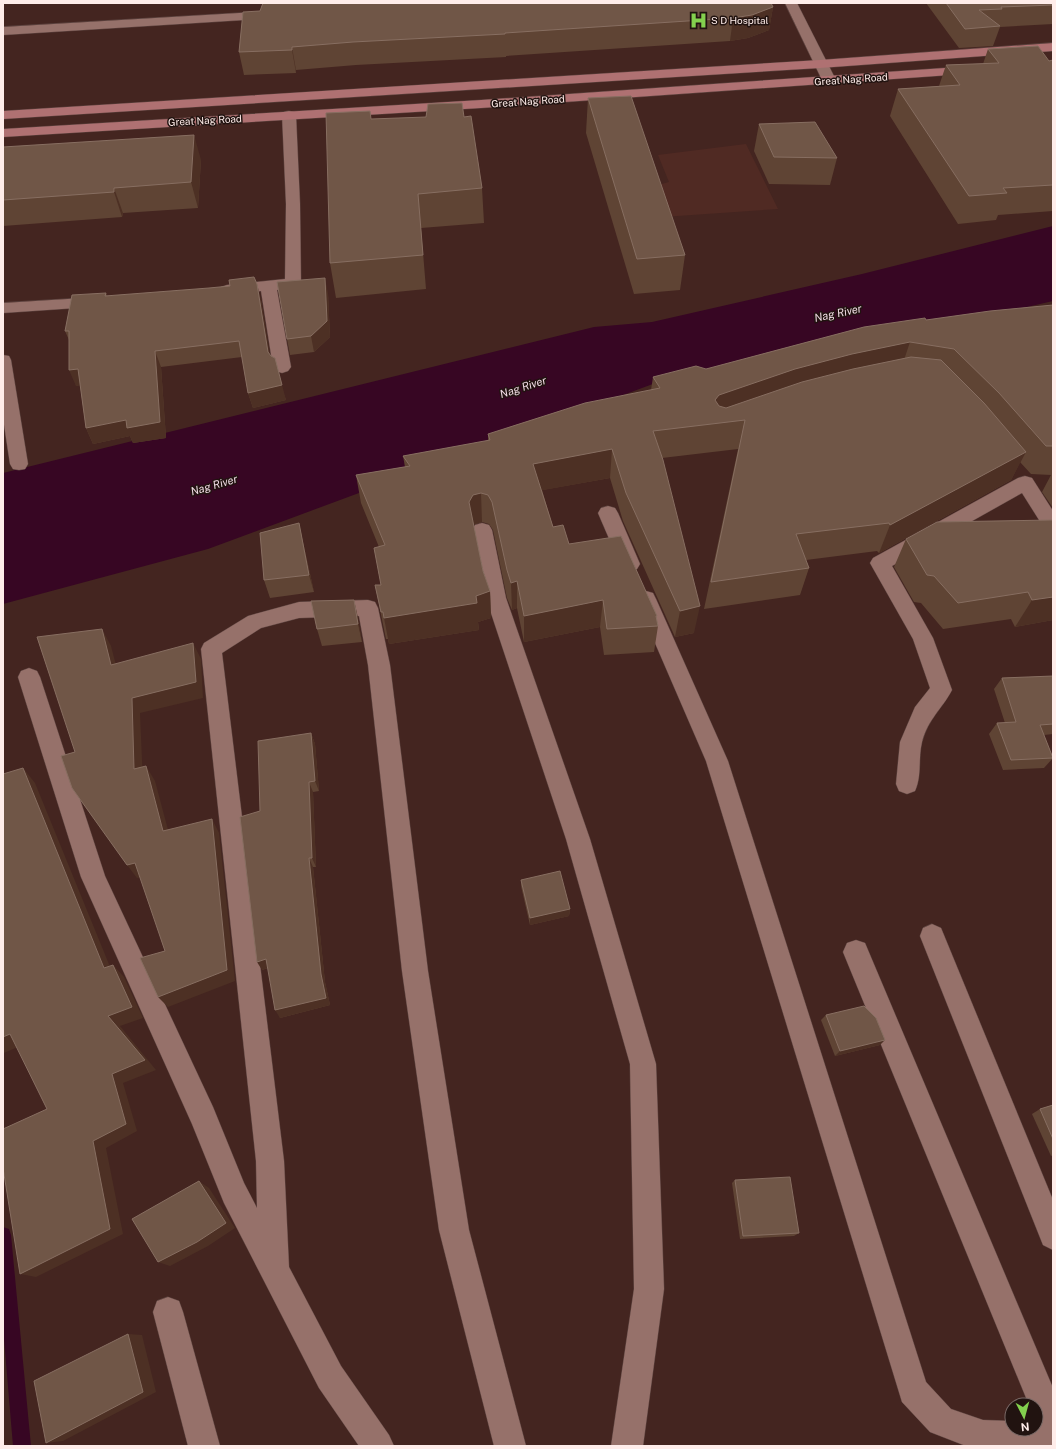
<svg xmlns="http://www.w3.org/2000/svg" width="1056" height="1449" font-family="'Public Sans',sans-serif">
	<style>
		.built { fill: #502a23 }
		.water { fill: #370623 }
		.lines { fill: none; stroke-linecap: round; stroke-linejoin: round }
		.stream { fill: #370623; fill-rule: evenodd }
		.minor-casing { stroke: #5c433f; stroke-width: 1 }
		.tertiary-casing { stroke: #5c433f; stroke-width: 1 }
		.secondary-casing { stroke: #5c433f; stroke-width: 1 }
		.minor { fill: #96716a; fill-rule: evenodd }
		.tertiary { fill: #96716a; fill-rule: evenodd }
		.secondary { fill: #af7172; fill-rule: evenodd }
		.wall { fill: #5f4434 }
		.shaded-wall { fill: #4d3024 }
		.building { fill: #705647; stroke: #876e61 }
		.labels { text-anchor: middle; stroke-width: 3; stroke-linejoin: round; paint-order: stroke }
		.far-poi-label { font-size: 10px; fill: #ffedea; stroke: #211310; text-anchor: start }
		.far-street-label { font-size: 10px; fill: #ffedea; stroke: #211310 }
		.far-water-label { font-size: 11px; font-style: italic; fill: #f1dce5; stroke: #211310 }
	</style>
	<rect width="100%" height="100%" fill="#442520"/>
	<path class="built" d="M746,144L778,209L663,217L654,186L669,182L658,155Z"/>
	<path class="water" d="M1053,226V301L899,336L669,378L208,549L3,604V473L594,327L652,322L862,274Z"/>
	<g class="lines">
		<path class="stream" d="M3,1227L9,1229L11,1235L31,1446H13L3,1327Z"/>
		<defs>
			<g id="minor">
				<path d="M273,11L277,12L279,15L277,18L3,35V27Z"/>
				<path d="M289,111L294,112L296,115L300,204L301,283L299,286L277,290L291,367L288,371L282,373L276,371L273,367L261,291L227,295L221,293L219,290L221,287L227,285L285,279L286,204L282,115L284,112Z"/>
				<path d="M100,297L106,298L108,302L106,306L3,313V303Z"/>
				<path d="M3,355L9,356L11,360L28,464L25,469L19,470L13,469L10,464L3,418Z"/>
				<path d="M1025,476L1032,478L1053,511V533L1046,531L1022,493L892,566L933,638L952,690C942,709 928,719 922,742C918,758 922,776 915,791L907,794L899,791L896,784L900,742L915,707L930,688L913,639L870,563L873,558L1018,478Z"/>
				<path d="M608,506L615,508L618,513L640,564L637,569L630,571L623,569L620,564L598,513L601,508Z"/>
				<path d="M482,523L489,525L492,530L506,598L590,839L656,1064L664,1289L643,1446H611L634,1289L630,1064L566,839L486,598L472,530L475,525Z"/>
				<path d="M646,591L653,593L656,599L728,761L926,1382L951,1409L983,1420L1012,1421V1429H1036V1405H1029L843,952L847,943L856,940L865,943L1053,1388V1446H966L930,1432L902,1402L706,761L636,599L639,593Z"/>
				<path d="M368,600L375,602L378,608L390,665L428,971L469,1230L526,1446H494L439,1230L402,971L368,665L359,616L299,618L261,628L222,653L284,1161L289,1267L341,1366L389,1435L394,1446H359L319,1388L224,1203L192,1124L81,877L18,677L21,671L29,668L37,671L40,677L105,876L213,1107L244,1183L257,1208L256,1161L201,649L204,643L248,616L299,602Z"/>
				<path d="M932,924L941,928L1053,1200V1250L1043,1245L920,936L923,928Z"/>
				<path d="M168,1297L179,1301L183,1312L220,1446H188L153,1312L157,1301Z"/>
			</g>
			<path id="tertiary" d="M785,3H797L836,80L834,83H824L822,80Z"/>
			<g id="secondary">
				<path d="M1053,43V51L820,68L3,119V111L820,60Z"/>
				<path d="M974,66L979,67L980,70L979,73L481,108L3,137V129L481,100Z"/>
			</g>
		</defs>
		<use href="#minor" class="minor-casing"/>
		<use href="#tertiary" class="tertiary-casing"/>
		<use href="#secondary" class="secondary-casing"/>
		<use href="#minor" class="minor"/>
		<use href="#tertiary" class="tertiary"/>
		<use href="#secondary" class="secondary"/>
	</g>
	<g class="wall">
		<path d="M926,3H1053V24L1000,27L993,46L959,48Z"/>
		<path d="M773,7L769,30L748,38L730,41L506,56V57L356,65L296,70V73L244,75L239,52L243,12Z"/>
		<path d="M988,49L1049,61L1053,60V211L998,215L996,220L958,224L890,116L898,89L939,86L946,65L983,64Z"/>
		<path d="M588,98L685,255L680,290L634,294L586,133Z"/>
		<path d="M464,117L482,188L484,223L421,228L426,289L336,298L330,263L371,119Z"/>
		<path d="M759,124L837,158L830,185L769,184L754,151Z"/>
		<path d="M3,147L201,160L198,208L123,213L122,217L3,226Z"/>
		<path d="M106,293L107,296L261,300L269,354L286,400L253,408L248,393L242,357L161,367L166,438L133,443L130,436L93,444L86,428L80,385L76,386L69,340L65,331Z"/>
		<path d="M328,293L330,337L314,352L290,355L287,339Z"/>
		<path d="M1053,305V508L1042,492L1051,475L1031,474L1020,462L1011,480L879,553L877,551L806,560L809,568L800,595L704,609L738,449L662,458L694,633L675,637L623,521L610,478L542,490L553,527L569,544L656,619L658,626L654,652L604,655L600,627L524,642L517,608L512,610L507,598L493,530L489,524L482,522L475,524L473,525L483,571L490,591L491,618L478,622L479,630L389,644L388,639H386L375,585H381L374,548L379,547L361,503L356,475L405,467L403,456L488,441V434L651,390L653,377L706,369L926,320Z"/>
		<path d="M1053,520V620L1015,627L1011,619L943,629L921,603L914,602L894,567L906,539Z"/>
		<path d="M299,523L303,542L314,592L270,598L264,580Z"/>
		<path d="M354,600L362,642L322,646L317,629Z"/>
		<path d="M1053,676V734L1044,735L1053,758L1044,768L1003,770L989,734L997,723H1005L994,689L1002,678Z"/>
		<path d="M311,733L315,744L319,791L313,792L316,867H313L325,982L330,1005L280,1018L268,968L262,970L260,811Z"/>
		<path d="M521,880L570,909L569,916L530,925L521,886Z"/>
		<path d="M826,1015L880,1045L835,1056L821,1020Z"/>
		<path d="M1053,1105V1155L1051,1156L1032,1114L1040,1109Z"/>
		<path d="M735,1180L799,1233L794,1236L740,1239L732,1183Z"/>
	</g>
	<g class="shaded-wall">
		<path d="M773,7L769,30L748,38L730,41L733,18Z"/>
		<path d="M292,47L296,70V73L292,50Z"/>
		<path d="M194,135L201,160L198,208L191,182Z"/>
		<path d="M114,188L123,213L122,217L114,192Z"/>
		<path d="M325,278L328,293L330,337L314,352L311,336Z"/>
		<path d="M257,284L261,300L272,367L268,352Z"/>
		<path d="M910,342L900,372L714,424L715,400L719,395L795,369L852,354Z"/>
		<path d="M155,351L161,367L166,438L133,443L130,436L93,444L86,428Z"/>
		<path d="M78,369L85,385L76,386L69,370Z"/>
		<path d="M282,385L286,400L253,408L248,393Z"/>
		<path d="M612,449L610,478L533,492V464Z"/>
		<path d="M1026,452L1011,480L879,553L890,525Z"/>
		<path d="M481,493L482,522L475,524L471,530L469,502L473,495Z"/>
		<path d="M299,523L303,542L314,592L309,575Z"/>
		<path d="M517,581V608L512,610L511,583Z"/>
		<path d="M490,591L491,618L478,622L479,630L389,644L384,618L476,596Z"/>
		<path d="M1053,597V620L1015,627L1032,600Z"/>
		<path d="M354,600L358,618L362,642L358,624Z"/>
		<path d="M603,600L600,627L524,642V616Z"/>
		<path d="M700,606L694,633L675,637L680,611Z"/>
		<path d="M102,629L111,646L120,681L111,665Z"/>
		<path d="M193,643L201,659L203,698L140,713L143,783L134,769L132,698Z"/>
		<path d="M311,733L315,744L319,791L315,781Z"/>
		<path d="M146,766L155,781L172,845L163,831Z"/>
		<path d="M23,768L35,783L115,979L104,968Z"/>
		<path d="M309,782L313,792L316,867L312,858Z"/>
		<path d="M212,819L219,833L235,981L168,1007L158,997Z"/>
		<path d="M309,858L313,867L325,982L330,1005L280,1018L275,1010L321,974Z"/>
		<path d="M135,863L145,876L137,878L127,865Z"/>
		<path d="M570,909L569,916L530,925V918Z"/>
		<path d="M266,959L271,967L262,970L257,962Z"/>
		<path d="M113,965L124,977L143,1018L120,1026L156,1070L123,1083L137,1131L106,1148L123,1234L36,1277L20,1274L93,1141L112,1074L108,1016Z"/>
		<path d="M10,1034L25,1044L4,1053H3V1037Z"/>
		<path d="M885,1040L880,1045L835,1056L840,1051Z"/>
		<path d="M199,1181L209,1188L235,1228L208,1246L170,1266L158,1262Z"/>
		<path d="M128,1334L142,1335L156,1392L63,1441L46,1443Z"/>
	</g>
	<g class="building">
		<path d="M263,3H771L773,7L752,15L733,18L505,33V34L353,42L292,47V50L239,52L243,12L260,11Z"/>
		<path d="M946,3H1053V5L1001,7L1002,9L979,10L1000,26L965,29Z"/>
		<path d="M1038,46L1049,61L1053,60V185L1003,188L1007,193L969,196L898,89L960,85L946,65L999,63L988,49Z"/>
		<path d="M631,96L685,255L637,259L588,98Z"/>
		<path d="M462,103L464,117L471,116L482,188L418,194L423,255L330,263L326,113L370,111L371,119L426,117L428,104Z"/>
		<path d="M815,122L837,158L774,157L759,124Z"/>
		<path d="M194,135L191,182L114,188V192L3,200V147Z"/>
		<path d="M254,277L257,284L268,352L271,356L275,358L282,385L248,393L239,341L155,351L160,422L127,428L126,420L86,428L78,369L69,370V331H65L72,295L106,293L105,296L209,288L230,286L229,280Z"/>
		<path d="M325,278L327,321L311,336L287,339L277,282Z"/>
		<path d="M1053,305V446H1046L999,393L954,349L910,342L852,354L795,369L719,395L715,400L719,406L726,408L802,382L853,369L911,357L941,360L984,403L1026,452L890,525L889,523L796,534L809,568L711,582L745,420L653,431L663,460L700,606L680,611L626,493L612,449L533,464L553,527L563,525L569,544L621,536L657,616H656L658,626L607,629L603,600L524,616L517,581L511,583L507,570L492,502L488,495L481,493L473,495L469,502L483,571L490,591L476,596L477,603L384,618L383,612H381L375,585H381L374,548L385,545L356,475L410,466L403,456L490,440L488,434L585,403L660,388L653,377L696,366L706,369L864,327L925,318L926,320L990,311Z"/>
		<path d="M1053,520V597L1032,600L1028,592L958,603L934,576L927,575L906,539L937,522Z"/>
		<path d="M299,523L309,575L264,580L260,533Z"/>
		<path d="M354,600L358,624L317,629L311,601Z"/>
		<path d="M102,629L111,665L193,643L196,682L132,698L134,769L146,766L163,831L212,819L227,970L158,997L140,958L165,951L135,863L127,865L72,788L61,756L75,752L37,637Z"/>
		<path d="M1053,676V724L1040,725L1053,758L1011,760L997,723L1016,722L1002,678Z"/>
		<path d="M311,733L315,781L309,782L312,858H309L321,974L326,998L275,1010L266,959L257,962L240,817L260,811L258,741Z"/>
		<path d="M23,768L104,968L113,965L132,1007L108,1016L145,1060L112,1074L126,1124L93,1141L110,1229L20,1274L3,1168V1129L47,1109L10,1034L3,1037V774Z"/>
		<path d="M560,871L570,909L530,918L521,880Z"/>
		<path d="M864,1006L876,1018L885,1040L840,1051L826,1015Z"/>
		<path d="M1053,1105V1139L1040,1109Z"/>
		<path d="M790,1177L799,1233L743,1236L735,1180Z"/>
		<path d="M199,1181L226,1223L197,1242L158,1262L132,1219Z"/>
		<path d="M128,1334L143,1392L46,1443L34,1381Z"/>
	</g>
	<defs>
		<symbol id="hospital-bare" viewBox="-9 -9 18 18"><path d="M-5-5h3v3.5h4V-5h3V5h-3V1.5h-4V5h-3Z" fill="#83d04e" stroke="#211310" stroke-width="2.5" paint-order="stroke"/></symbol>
	</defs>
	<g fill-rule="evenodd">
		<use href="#hospital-bare" x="686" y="8" width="25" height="25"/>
	</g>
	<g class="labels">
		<g class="far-poi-label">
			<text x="711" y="24">S D Hospital</text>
		</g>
		<g class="far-street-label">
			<text transform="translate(851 79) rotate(-4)" y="4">Great Nag Road</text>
			<text transform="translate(528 101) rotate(-4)" y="4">Great Nag Road</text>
			<text transform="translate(205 120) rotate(-3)" y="4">Great Nag Road</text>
		</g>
		<g class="far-water-label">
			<text transform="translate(838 313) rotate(-12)" y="4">Nag River</text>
			<text transform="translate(523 387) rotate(-18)" y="4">Nag River</text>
			<text transform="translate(214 485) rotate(-16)" y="4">Nag River</text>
		</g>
	</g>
	<rect width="1056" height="1449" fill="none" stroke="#ffedea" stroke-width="8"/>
	<g transform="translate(1024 1417) rotate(174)"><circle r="19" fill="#211310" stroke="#7a6a67"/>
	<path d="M0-3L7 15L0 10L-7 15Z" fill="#83d04e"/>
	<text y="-6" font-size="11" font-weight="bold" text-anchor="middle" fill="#ffedea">N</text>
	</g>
</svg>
